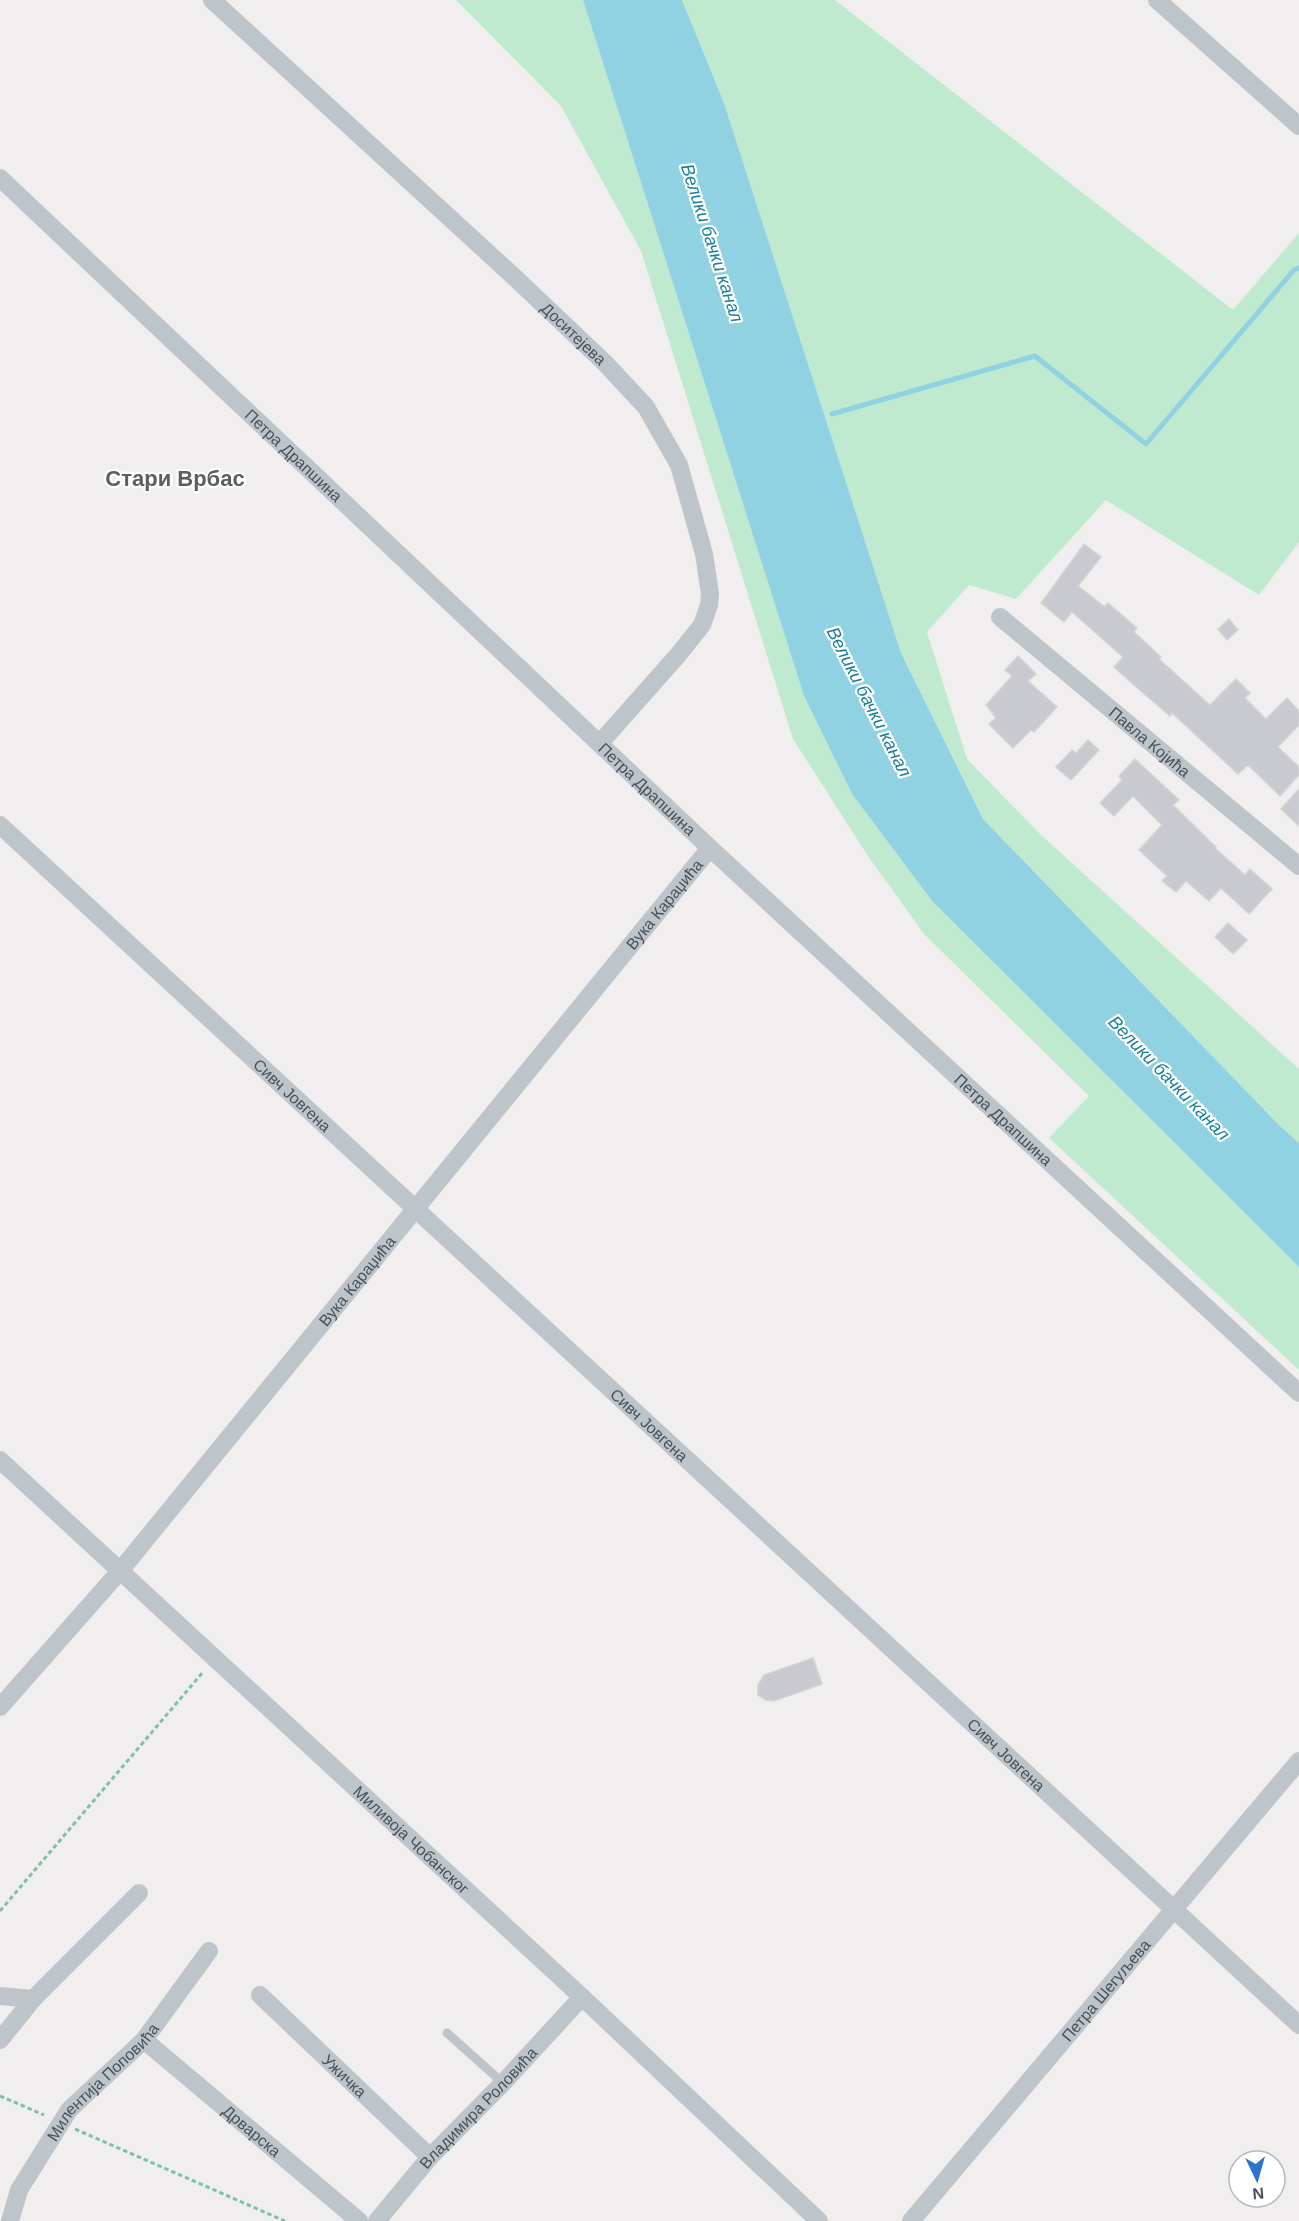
<svg xmlns="http://www.w3.org/2000/svg" width="1299" height="2221" font-family="Arial,sans-serif">
	<style>
		.green { fill: #c0eacf }
		.water { fill: #91d2e2 }
		.lines { fill: none; stroke-linecap: round; stroke-linejoin: round }
		.stream { stroke: #91d2e2; stroke-width: 5 }
		.building { fill: #c9cad0; stroke: #d2d4d8; stroke-width: 1.5 }
		.path { stroke: #7bc49f; stroke-width: 3; stroke-dasharray: 4.5 3; stroke-linecap: butt }
		.lane { stroke: #bdc5cb; stroke-width: 9 }
		.street { stroke: #bdc5cb; stroke-width: 18 }
		.labels { text-anchor: middle; stroke-width: 4.5; stroke-linejoin: round; paint-order: stroke }
		.street-label { font-size: 16px; fill: #485159; stroke: #fff }
		.water-label { font-size: 18px; font-style: italic; fill: #1a8099; stroke: #fff }
		.district-label { font-size: 22px; font-weight: bold; fill: #5b5e62; stroke: #fff }
	</style>
	<rect width="100%" height="100%" fill="#f0eeee"/>
	<g class="green">
		<path d="M456,0H583L804,696L852,794L932,901L1299,1267V1370L1049,1138L1089,1096L924,934L868,856L793,739L641,251L561,106Z"/>
		<path d="M682,0H835L1233,310L1299,233V542L1259,595L1106,500L1016,599L969,585L927,632L967,759L1041,835L1299,1069V1143L1280,1126L983,819L901,653L724,103Z"/>
	</g>
	<path class="water" d="M583,0H682L724,103L901,653L983,819L1280,1126L1299,1143V1267L932,901L852,794L804,696Z"/>
	<g class="lines">
		<path class="stream" d="M832,414L1035,356L1146,444L1294,270L1299,268"/>
	</g>
	<g class="building">
		<path d="M1084,544L1101,557L1078,586L1105,607L1108,603L1137,628L1134,632L1161,657L1159,659L1210,705L1236,679L1250,693L1245,698L1266,719L1287,698L1299,711V725L1278,747L1299,767V775L1280,796L1248,765L1238,774L1172,713L1170,716L1135,686L1114,667L1123,657L1072,612L1064,622L1041,603Z"/>
		<path d="M1229,619L1238,630L1227,640L1218,629Z"/>
		<path d="M1018,656L1036,674L1028,681L1057,707L1034,732L1031,730L1013,748L989,724L996,718L986,705L1012,676L1005,670Z"/>
		<path d="M1088,740L1099,750L1071,780L1056,767L1072,750L1076,753Z"/>
		<path d="M1135,759L1179,800L1173,805L1216,847L1215,848L1245,875L1250,869L1272,889L1249,914L1221,888L1209,901L1186,881L1176,892L1162,881L1167,876L1139,850L1162,825L1133,796L1114,816L1100,803L1122,780L1119,776Z"/>
		<path d="M1299,789V826L1281,809Z"/>
		<path d="M1228,923L1247,940L1233,954L1215,937Z"/>
		<path d="M813,1658L822,1684L774,1701L766,1700L758,1695V1685L764,1675Z"/>
	</g>
	<g class="lines">
		<g class="path">
			<path d="M0,1911L203,1672"/>
			<path d="M0,2096L44,2115"/>
			<path d="M75,2129L285,2221"/>
		</g>
		<path class="lane" d="M447,2033L503,2083"/>
		<g class="street">
			<path id="s1" d="M212,0L511,274L605,363L646,407L679,465L704,554L710,594L709,605L702,625L678,655L600,743"/>
			<path d="M1157,0L1299,126"/>
			<path id="s2" d="M0,178L710,848L1299,1393"/>
			<path id="s3" d="M1000,617L1299,866"/>
			<path id="s4" d="M0,825L1299,2025"/>
			<path id="s5" d="M0,1460L582,1997L819,2221"/>
			<path id="s6" d="M0,1707L120,1571L710,848"/>
			<path id="s7" d="M260,1995L430,2157"/>
			<path d="M0,1996L33,1999"/>
			<path d="M0,2040L33,1999L139,1893"/>
			<path id="s8" d="M144,2040L359,2221"/>
			<path id="s9" d="M10,2221L19,2190L69,2110L144,2040L209,1951"/>
			<path id="s10" d="M377,2221L430,2157L503,2083L582,1997"/>
			<path id="s11" d="M911,2221L1299,1761"/>
		</g>
	</g>
	<g class="labels">
		<g class="street-label">
			<text dy="6" stroke="none"><textPath href="#s1" startOffset="492">Доситејева</textPath></text>
			<text dy="6" stroke="none"><textPath href="#s2" startOffset="404">Петра Драпшина</textPath></text>
			<text dy="6" stroke="none"><textPath href="#s3" startOffset="195">Павла Којића</textPath></text>
			<text dy="6" stroke="none"><textPath href="#s2" startOffset="890">Петра Драпшина</textPath></text>
			<text dy="6" stroke="none"><textPath href="#s6" startOffset="1042">Вука Караџића</textPath></text>
			<text dy="6" stroke="none"><textPath href="#s4" startOffset="398">Сивч Јовгена</textPath></text>
			<text dy="6" stroke="none"><textPath href="#s2" startOffset="1376">Петра Драпшина</textPath></text>
			<text dy="6" stroke="none"><textPath href="#s6" startOffset="556">Вука Караџића</textPath></text>
			<text dy="6" stroke="none"><textPath href="#s4" startOffset="884">Сивч Јовгена</textPath></text>
			<text dy="6" stroke="none"><textPath href="#s4" startOffset="1370">Сивч Јовгена</textPath></text>
			<text dy="6" stroke="none"><textPath href="#s5" startOffset="560">Миливоја Чобанског</textPath></text>
			<text dy="6" stroke="none"><textPath href="#s11" startOffset="302">Петра Шегуљева</textPath></text>
			<text dy="6" stroke="none"><textPath href="#s7" startOffset="117">Ужичка</textPath></text>
			<text dy="6" stroke="none"><textPath href="#s9" startOffset="170">Милентија Поповића</textPath></text>
			<text dy="6" stroke="none"><textPath href="#s10" startOffset="152">Владимира Роловића</textPath></text>
			<text dy="6" stroke="none"><textPath href="#s8" startOffset="141">Дрварска</textPath></text>
		</g>
		<g class="water-label">
			<text transform="translate(712 243) rotate(72)" y="6">Велики бачки канал</text>
			<text transform="translate(869 702) rotate(63)" y="6">Велики бачки канал</text>
			<text transform="translate(1169 1078) rotate(46)" y="6">Велики бачки канал</text>
		</g>
		<g class="district-label">
			<text x="175" y="486">Стари Врбас</text>
		</g>
	</g>
	<g transform="translate(1257 2179) rotate(175)"><circle r="28" fill="#ffffff" stroke="#b6b9bd" stroke-width="1.5"/>
	<path d="M0-4.5L10 22L0 15L-10 22Z" fill="#2b73cd"/>
	<text y="-9" font-size="16" font-weight="bold" text-anchor="middle" fill="#485159">N</text>
	</g>
</svg>
